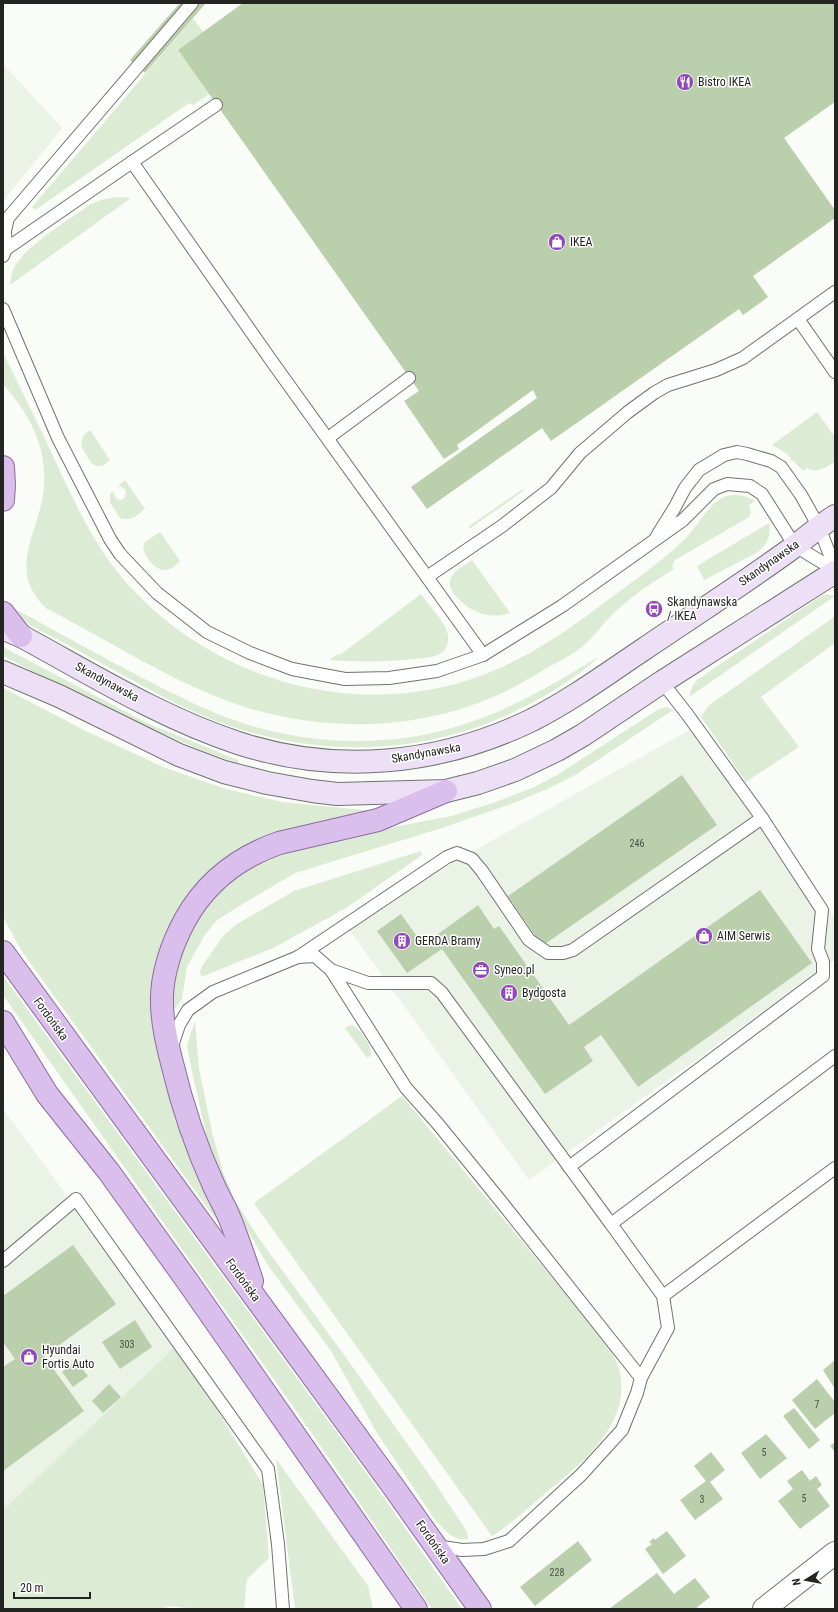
<svg xmlns="http://www.w3.org/2000/svg" width="838" height="1612" font-family="'Roboto Condensed',sans-serif">
	<style>
		.built { fill: #ebf2e6 }
		.green { fill: #dcebd3 }
		.building { fill: #bad0ac }
		.lines { fill: none; stroke-linecap: round; stroke-linejoin: round }
		.lane-casing { stroke: #70736e; stroke-width: 14 }
		.street-casing { stroke: #70736e; stroke-width: 24 }
		.secondary-casing { stroke: #70736e; stroke-width: 24 }
		.primary-casing { stroke: #8b6d9e; stroke-width: 24 }
		.lane { stroke: #fff; stroke-width: 12 }
		.street { stroke: #fff; stroke-width: 22 }
		.secondary { stroke: #eddff6; stroke-width: 22 }
		.primary { stroke: #dabfed; stroke-width: 22 }
		.labels { text-anchor: middle; stroke-width: 3; stroke-linejoin: round; paint-order: stroke }
		.number-label { font-size: 10px; fill: #4a5045 }
		.poi-label { font-size: 12px; fill: #242523; stroke: #fff; text-anchor: start }
		.street-label { font-size: 12px; fill: #242523; stroke: #fff }
	</style>
	<rect width="100%" height="100%" fill="#f9fcf7"/>
	<g class="built">
		<path d="M3,64L62,128L3,201Z"/>
		<path d="M693,728L784,853L835,918V960L529,1180L349,929L452,863Z"/>
		<path d="M3,1109L177,1345L3,1510Z"/>
	</g>
	<g class="green">
		<path d="M193,18L203,32L178,50L209,94L193,105L189,103L35,210L32,207Z"/>
		<path d="M117,197L131,198L10,285C11,281 11,277 12,273C18,250 70,219 91,204L101,200Z"/>
		<path d="M3,353C20,387 37,421 53,456C73,499 93,544 124,580C211,680 355,722 480,676C523,660 560,636 596,609C626,586 658,565 685,539C697,527 708,505 722,498C733,492 745,495 755,501L749,505L751,513L749,517L675,560L672,566L674,569C653,582 633,595 615,612C602,624 592,640 578,650C568,657 556,663 545,669C531,678 517,686 502,693C420,731 327,733 242,706C174,684 111,641 47,609C4,569 41,532 44,486C47,445 29,414 3,384Z"/>
		<path d="M817,412L835,437V462C825,467 817,474 807,468L803,471L786,453L772,445Z"/>
		<path d="M90,430L110,460L102,466H96L91,463L81,446L83,436Z"/>
		<path d="M125,480L145,509C136,516 130,522 120,518L110,502V494L113,491L116,499L122,500L125,497L126,490L120,486L117,487Z"/>
		<path d="M523,489L524,490L522,492L469,529V526Z"/>
		<path d="M769,523C771,535 768,544 758,552L704,580L697,566Z"/>
		<path d="M160,532L180,561C177,564 173,568 170,569C157,574 147,559 143,549L145,542Z"/>
		<path d="M472,560L510,613C489,620 469,612 455,595C451,590 448,584 451,578C454,570 466,565 472,560Z"/>
		<path d="M421,594C428,604 446,623 448,635C449,641 447,649 441,653C434,658 422,658 414,659C385,662 357,662 329,660L338,654L340,655Z"/>
		<path d="M825,594L835,596L689,697L692,687L697,680L818,598Z"/>
		<path d="M17,610C65,636 113,663 162,688C185,699 207,711 231,719C305,746 390,749 465,724C513,709 557,682 600,656C572,682 538,701 503,717C415,755 323,756 233,727C192,714 152,691 114,670C97,661 80,652 63,642C53,637 42,632 32,626C25,622 21,616 17,610Z"/>
		<path d="M834,617L835,643L761,697L799,747L746,782L701,717L708,706Z"/>
		<path d="M3,647L149,724L238,760L239,764L196,748L96,704L3,656Z"/>
		<path d="M3,688L86,731L163,767L226,789L282,802L374,811L317,823L265,838L234,852L202,880L155,982L225,1232L23,953L3,917Z"/>
		<path d="M667,707L673,710L577,774L545,790L508,805L442,828L295,873L246,902L217,920L204,936L187,967L182,999L172,1012L174,981L185,940L200,912L234,877L267,857L317,842L451,816L496,802L532,788L557,775L659,709Z"/>
		<path d="M421,851L422,855L346,908L273,948L201,977L200,971L202,966L224,935L237,924L294,891Z"/>
		<path d="M3,976L370,1478L462,1609H432L311,1432L3,995Z"/>
		<path d="M195,1021L199,1069L213,1136L223,1172L234,1199L260,1240L342,1352L433,1480L460,1521L467,1532L468,1539H458L449,1534L435,1520L377,1433L331,1351L267,1264L229,1197L209,1147L192,1072L187,1045Z"/>
		<path d="M352,1025C360,1029 373,1047 371,1056L367,1058L345,1028Z"/>
		<path d="M402,1096L599,1335C607,1345 615,1355 618,1366C635,1420 585,1460 549,1490C530,1506 513,1523 492,1536L254,1203Z"/>
		<path d="M177,1345L263,1485L269,1558L247,1579L244,1609H195L169,1606L163,1609H3V1510Z"/>
		<path d="M276,1459L368,1586L373,1609H295Z"/>
	</g>
	<g class="building">
		<path d="M180,3H206L145,73L130,60Z"/>
		<path d="M243,3H835V102L784,138L835,210V218L753,276L768,297L743,315L739,309L551,441L542,428L427,509L411,487L537,398L533,390L457,445L459,449L444,459L404,401L419,391L178,50Z"/>
		<path d="M682,775L717,825L542,946L508,896Z"/>
		<path d="M760,890L812,963L638,1087L601,1035L584,1047L593,1061L545,1094L442,949L407,973L377,931L401,914L423,945L478,905L494,929L499,926L569,1025Z"/>
		<path d="M73,1245L116,1304L44,1356L84,1411L3,1471V1367L15,1359L3,1342V1296Z"/>
		<path d="M135,1320L152,1347L120,1369L102,1342Z"/>
		<path d="M76,1361L88,1376L73,1387L62,1372Z"/>
		<path d="M834,1361L835,1362V1389L823,1370Z"/>
		<path d="M817,1379L835,1402V1413L815,1429L792,1400Z"/>
		<path d="M109,1384L121,1397L103,1413L92,1401Z"/>
		<path d="M794,1408L820,1440L809,1449L783,1416Z"/>
		<path d="M766,1434L787,1458L760,1479L741,1453Z"/>
		<path d="M835,1442V1452L830,1446Z"/>
		<path d="M711,1452L725,1470L710,1482L723,1499L695,1520L680,1500L706,1481L694,1466Z"/>
		<path d="M802,1470L810,1481L816,1476L822,1485L817,1489L830,1506L800,1529L778,1501L793,1489L787,1481Z"/>
		<path d="M667,1531L686,1556L663,1574L645,1549L652,1544L649,1542L654,1538L655,1540Z"/>
		<path d="M578,1541L592,1560L535,1606L520,1587Z"/>
		<path d="M657,1573L674,1594L695,1578L710,1597L695,1609H609Z"/>
	</g>
	<g class="lines">
		<defs>
			<g id="lane">
				<path d="M132,162L216,105"/>
				<path d="M6,249L5,231L8,218L192,3"/>
				<path d="M3,256L6,249L132,162L273,363L483,655"/>
				<path d="M3,309L58,438L110,539L120,554L157,593L207,632L250,653L292,669L345,679L389,678L437,671L483,655L562,606L683,520L714,489L727,484L750,486L762,494L795,546L835,570"/>
				<path d="M798,319L835,372"/>
				<path d="M328,438L409,378"/>
				<path d="M657,536L675,507L685,488L699,470L724,455L737,452L747,454L771,461L781,467L801,495L819,527L835,568"/>
				<path d="M427,577L502,526L542,495L551,488L580,453L628,412L654,393L668,385L716,370L743,358L835,292"/>
				<path d="M298,957L447,857L457,853L472,859L482,871L529,940L548,953H563L573,950L762,818L687,714L662,682"/>
				<path d="M331,970L368,983H431L442,993L611,1224"/>
				<path d="M171,1049L179,1025L188,1010L213,992L298,957L315,956L331,970L406,1088L438,1124L503,1204L641,1378L637,1393L622,1430L581,1475L509,1541L484,1549L462,1550L436,1546"/>
				<path d="M569,1167L823,976V962L818,949L822,910L762,818"/>
				<path d="M3,1261L76,1199L268,1469L278,1544L283,1609"/>
				<path d="M663,1296L835,1168"/>
				<path d="M641,1378L668,1328L663,1296L611,1224L835,1056"/>
			</g>
			<path id="street" d="M764,1609L835,1553"/>
			<g id="secondary">
				<path d="M4,629L21,636C91,674 162,718 238,743C336,775 439,765 532,720C571,700 607,674 644,649C694,615 746,582 795,546C808,536 821,525 835,516"/>
				<path d="M3,672L59,696L179,755L224,772L267,783L312,791L337,794L446,791L478,783L515,770L557,750L583,735L662,682L835,572"/>
			</g>
			<g id="primary">
				<path d="M3,467L4,485L3,500"/>
				<path d="M3,613L21,636"/>
				<path d="M3,952L395,1489L480,1609"/>
				<path d="M3,1022L47,1094L109,1172L188,1282L416,1609"/>
				<path d="M252,1281C245,1260 238,1239 230,1219C225,1207 219,1197 214,1186C196,1147 182,1105 172,1063C167,1044 162,1023 162,1003C161,975 172,944 185,920C206,882 239,857 279,843L378,820L446,791"/>
			</g>
		</defs>
		<use href="#lane" class="lane-casing"/>
		<use href="#street" class="street-casing"/>
		<use href="#secondary" class="secondary-casing"/>
		<use href="#primary" class="primary-casing"/>
		<use href="#lane" class="lane"/>
		<use href="#street" class="street"/>
		<use href="#secondary" class="secondary"/>
		<use href="#primary" class="primary"/>
	</g>
	<defs>
		<symbol id="restaurant-disc" viewBox="-11 -11 22 22"><circle r="9.5" fill="#9148bb" stroke="#fff"/><path d="M-5-6h1v4h1v-4h1v4h1v-4h1v5L-1.5 .5V6h-2V.5L-5-1ZM5-6V6H3V1.5H1.5Q1.5-4 5-6Z" fill="#fff"/></symbol>
		<symbol id="shop-disc" viewBox="-11 -11 22 22"><circle r="9.5" fill="#9148bb" stroke="#fff"/><path d="M-5-2.5h2.3a2.7 3.5 0 0 1 5.4 0H5L5.5 6h-11ZM-1.5-2.5h3a1.5 2.3 0 0 0-3 0Z" fill="#fff"/></symbol>
		<symbol id="bus-disc" viewBox="-11 -11 22 22"><circle r="9.5" fill="#9148bb" stroke="#fff"/><path d="M-5-6H5V4H4V6H2V4H-2V6H-4V4H-5ZM-3.5-4V0h7V-4ZM-3.5 1.2v1.5H-2V1.2ZM2 1.2v1.5H3.5V1.2Z" fill="#fff"/></symbol>
		<symbol id="building-disc" viewBox="-11 -11 22 22"><circle r="9.5" fill="#9148bb" stroke="#fff"/><path d="M-4-6H4V6H1V3H-1V6H-4ZM-2.5-4.3h1.7v1.8h-1.7ZM.8-4.3h1.7v1.8H.8ZM-2.5-1h1.7V.8h-1.7ZM.8-1h1.7V.8H.8Z" fill="#fff"/></symbol>
		<symbol id="office-disc" viewBox="-11 -11 22 22"><circle r="9.5" fill="#9148bb" stroke="#fff"/><path d="M-6-3h4V-5.5h4V-3h4V5H-6ZM-1-4.5V-3h2v-1.5ZM-6 0V1H6V0Z" fill="#fff"/></symbol>
	</defs>
	<g fill-rule="evenodd">
		<use href="#restaurant-disc" x="675" y="72" width="20" height="20"/>
		<use href="#shop-disc" x="547" y="232" width="20" height="20"/>
		<use href="#bus-disc" x="644" y="599" width="20" height="20"/>
		<use href="#shop-disc" x="694" y="926" width="20" height="20"/>
		<use href="#building-disc" x="392" y="931" width="20" height="20"/>
		<use href="#office-disc" x="471" y="960" width="20" height="20"/>
		<use href="#building-disc" x="499" y="983" width="20" height="20"/>
		<use href="#shop-disc" x="19" y="1347" width="20" height="20"/>
	</g>
	<g class="labels">
		<g class="number-label">
			<text x="637" y="847">246</text>
			<text x="127" y="1348">303</text>
			<text x="817" y="1408">7</text>
			<text x="764" y="1456">5</text>
			<text x="804" y="1502">5</text>
			<text x="702" y="1503">3</text>
			<text x="557" y="1576">228</text>
		</g>
		<g class="poi-label">
			<text x="698" y="86">Bistro IKEA</text>
			<text x="570" y="246">IKEA</text>
			<text x="667" y="606">Skandynawska<tspan x="667" dy="14">/ IKEA</tspan></text>
			<text x="717" y="940">AIM Serwis</text>
			<text x="415" y="945">GERDA Bramy</text>
			<text x="494" y="974">Syneo.pl</text>
			<text x="522" y="997">Bydgosta</text>
			<text x="42" y="1354">Hyundai<tspan x="42" dy="14">Fortis Auto</tspan></text>
		</g>
		<g class="street-label">
			<text transform="translate(769 563) rotate(-35)" y="4">Skandynawska</text>
			<text transform="translate(107 682) rotate(28)" y="4">Skandynawska</text>
			<text transform="translate(426 753) rotate(-10)" y="4">Skandynawska</text>
			<text transform="translate(51 1019) rotate(54)" y="4">Fordońska</text>
			<text transform="translate(243 1280) rotate(54)" y="4">Fordońska</text>
			<text transform="translate(433 1542) rotate(55)" y="4">Fordońska</text>
		</g>
	</g>
	<rect width="838" height="1612" fill="none" stroke="#242523" stroke-width="8"/>
	<g transform="translate(806 1580) rotate(259)" stroke="#ffffff" stroke-width="3" paint-order="stroke">
	<path d="M0-3L7 15L0 10L-7 15Z" fill="#242523"/>
	<text y="-6" font-size="11" font-weight="bold" text-anchor="middle" fill="#242523">N</text>
	</g>
	<path d="M14 1592v6h76v-6" fill="none" stroke="#242523" stroke-width="2"/>
	<text x="20" y="1592" font-size="12" fill="#242523" stroke="#ffffff" stroke-width="3" paint-order="stroke">20 m</text>
</svg>
